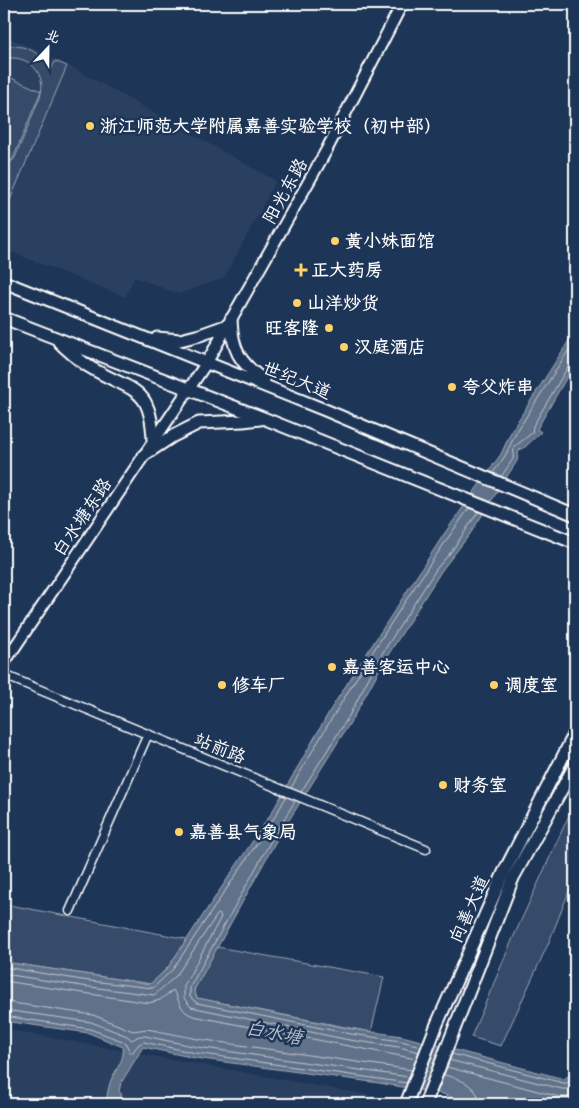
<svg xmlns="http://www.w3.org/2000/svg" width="579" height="1108" font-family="'Comic Neue','LXGW WenKai TC',sans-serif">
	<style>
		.built { fill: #2a4161 }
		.green { fill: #364b69; stroke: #9aa5b4 }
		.water { fill: #617289; stroke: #a0aab8 }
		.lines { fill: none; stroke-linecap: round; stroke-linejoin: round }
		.shore { stroke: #c0c7d0; stroke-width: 1 }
		.street-casing { stroke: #fff; stroke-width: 11 }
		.secondary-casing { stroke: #fff; stroke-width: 14 }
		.primary-casing { stroke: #fff; stroke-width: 15 }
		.street { stroke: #1d3557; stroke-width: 8 }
		.secondary { stroke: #1d3557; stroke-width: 10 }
		.primary { stroke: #1d3557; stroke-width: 11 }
		.poi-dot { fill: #ffd166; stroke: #1d3557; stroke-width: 2 }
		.labels { text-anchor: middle; stroke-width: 5; stroke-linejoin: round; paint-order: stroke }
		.poi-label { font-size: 18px; font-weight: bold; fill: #fff; stroke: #1d3557; text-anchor: start }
		.street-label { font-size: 18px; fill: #fff; stroke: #1d3557 }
		.water-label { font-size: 19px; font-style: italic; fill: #b8c0ca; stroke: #1d3557 }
	</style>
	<rect width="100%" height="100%" fill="#1d3557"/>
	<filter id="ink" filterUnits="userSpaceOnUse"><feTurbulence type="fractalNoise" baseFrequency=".02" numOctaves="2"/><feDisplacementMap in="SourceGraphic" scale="10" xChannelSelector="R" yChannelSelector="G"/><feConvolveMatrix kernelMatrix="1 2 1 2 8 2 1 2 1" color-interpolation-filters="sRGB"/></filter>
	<g filter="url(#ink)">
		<g class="built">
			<path d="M4,35L79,71L276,181L224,278L178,294L135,277L125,297L4,249Z"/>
			<path d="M4,1029L390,1099L388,1104H4Z"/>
		</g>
		<g class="green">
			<path d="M9,46C28,45 42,54 51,70L55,61L67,66L4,214V169L15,158L40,97C48,74 28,53 4,59V47Z"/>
			<path d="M4,75L41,91L12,161L4,157Z"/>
			<path d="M575,802V890L570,889L549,942L501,1046L471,1037L513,938Z"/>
			<path d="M4,904L187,939L169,966L151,984L4,962Z"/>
			<path d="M217,947L384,977L371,1032L197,998L194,990Z"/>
		</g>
		<path class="water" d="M575,331V363L537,429L541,432L524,448L519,450L517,461L470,534L442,570L383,663L353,718L276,841L194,990L197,998L352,1029L402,1036L564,1079L575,1071V1104H466L443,1094L379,1083L195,1058L143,1047L121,1083L119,1091L122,1095L119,1098L121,1104H106C107,1096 108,1088 111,1080C116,1069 125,1059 123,1047L89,1033L4,1021V962L150,984L167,969L272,812L332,707L444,534L501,454L512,430Z"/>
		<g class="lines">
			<g class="shore">
				<path d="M493,473L505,456L516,433L575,340"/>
				<path d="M501,477L513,459L514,447L532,433L533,426L569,365L575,362"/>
				<path d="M291,788C346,692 405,598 469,508"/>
				<path d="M301,792L349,716L378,660L437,568L451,552L478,512"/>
				<path d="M295,801L272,839L190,987V997L197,1003L351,1034L401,1041L421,1046"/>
				<path d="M4,967L82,980L153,988L173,969L276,815L286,797"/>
				<path d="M4,974L82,986L154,995L176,976L217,915L219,914L221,917L184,986V998L191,1007L349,1040L399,1047L419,1052"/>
				<path d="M4,981L149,1003L160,1000L173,990C180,1000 179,1011 193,1016L416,1059"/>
				<path d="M4,1003H13L93,1015L133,1031L147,1029L198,1039L412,1070"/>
				<path d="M4,1010L91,1022L127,1036L132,1040L139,1036H145L197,1047L409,1077"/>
				<path d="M4,1016L90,1029L125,1042L131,1054L139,1044L144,1042L196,1053L407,1083"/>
				<path d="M452,1054L563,1083H567L575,1077"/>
				<path d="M449,1060L562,1089H569L575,1085"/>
				<path d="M447,1067L560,1097H568L575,1094"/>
				<path d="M444,1075C459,1078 479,1086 480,1104"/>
			</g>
			<defs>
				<g id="street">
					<path d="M4,675L426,849"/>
					<path d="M70,911L148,734"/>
				</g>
				<path id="secondary" d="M4,663L207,362L326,151L402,4"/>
				<g id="primary">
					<path d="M4,282L325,410L575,515"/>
					<path d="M4,318L263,418L575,543"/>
					<path d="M231,319C232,349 239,363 264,380"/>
					<path d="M157,338L180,340L200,335L228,325"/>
					<path d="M59,342C70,352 80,362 93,369C133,392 151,386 153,440"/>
					<path d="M144,455L173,436L199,423L243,421L260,419"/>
					<path d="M406,1104L437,1024L505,870L575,733"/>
					<path d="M425,1104L513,878L575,765"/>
				</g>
			</defs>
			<use href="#street" class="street-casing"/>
			<use href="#secondary" class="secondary-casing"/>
			<use href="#primary" class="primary-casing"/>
			<use href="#street" class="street"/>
			<use href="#secondary" class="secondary"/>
			<use href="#primary" class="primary"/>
		</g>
	</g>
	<g class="poi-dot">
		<circle cx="90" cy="126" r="5"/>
		<circle cx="335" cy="241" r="5"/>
		<path d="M298.5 262.5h5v5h5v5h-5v5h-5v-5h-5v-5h5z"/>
		<circle cx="297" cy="303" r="5"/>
		<circle cx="329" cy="328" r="5"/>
		<circle cx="344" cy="347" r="5"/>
		<circle cx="452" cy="387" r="5"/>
		<circle cx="332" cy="667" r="5"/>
		<circle cx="222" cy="685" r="5"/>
		<circle cx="494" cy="685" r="5"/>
		<circle cx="443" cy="785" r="5"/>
		<circle cx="179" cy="832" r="5"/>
	</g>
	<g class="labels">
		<g class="poi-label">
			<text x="100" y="132">浙江师范大学附属嘉善实验学校（初中部）</text>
			<text x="345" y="247">黄小妹面馆</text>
			<text x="311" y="276">正大药房</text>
			<text x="307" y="309">山洋炒货</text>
			<text x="319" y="334" text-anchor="end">旺客隆</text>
			<text x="354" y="353">汉庭酒店</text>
			<text x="462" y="393">夸父炸串</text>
			<text x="342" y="673">嘉善客运中心</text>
			<text x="232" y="691">修车厂</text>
			<text x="504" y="691">调度室</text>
			<text x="453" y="791">财务室</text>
			<text x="189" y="838">嘉善县气象局</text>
		</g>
		<g class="street-label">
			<text transform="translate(285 191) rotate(-61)" y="6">阳光东路</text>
			<text transform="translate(297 380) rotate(22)" y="6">世纪大道</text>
			<text transform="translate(82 517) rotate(-56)" y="6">白水塘东路</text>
			<text transform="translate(220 748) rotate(22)" y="6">站前路</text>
			<text transform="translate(469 909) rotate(-66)" y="6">向善大道</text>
		</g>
		<g class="water-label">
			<text transform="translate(274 1032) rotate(11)" y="7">白水塘</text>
		</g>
	</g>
	<rect width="579" height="1108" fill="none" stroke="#1d3557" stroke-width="20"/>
	<rect x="10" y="10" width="559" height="1088" fill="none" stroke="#fff" stroke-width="2" filter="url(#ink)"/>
	<g transform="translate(48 48) rotate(22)" stroke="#1d3557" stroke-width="4" paint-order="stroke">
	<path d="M0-4L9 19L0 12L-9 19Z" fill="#ffffff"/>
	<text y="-8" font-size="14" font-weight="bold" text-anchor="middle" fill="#ffffff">北</text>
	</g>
</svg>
